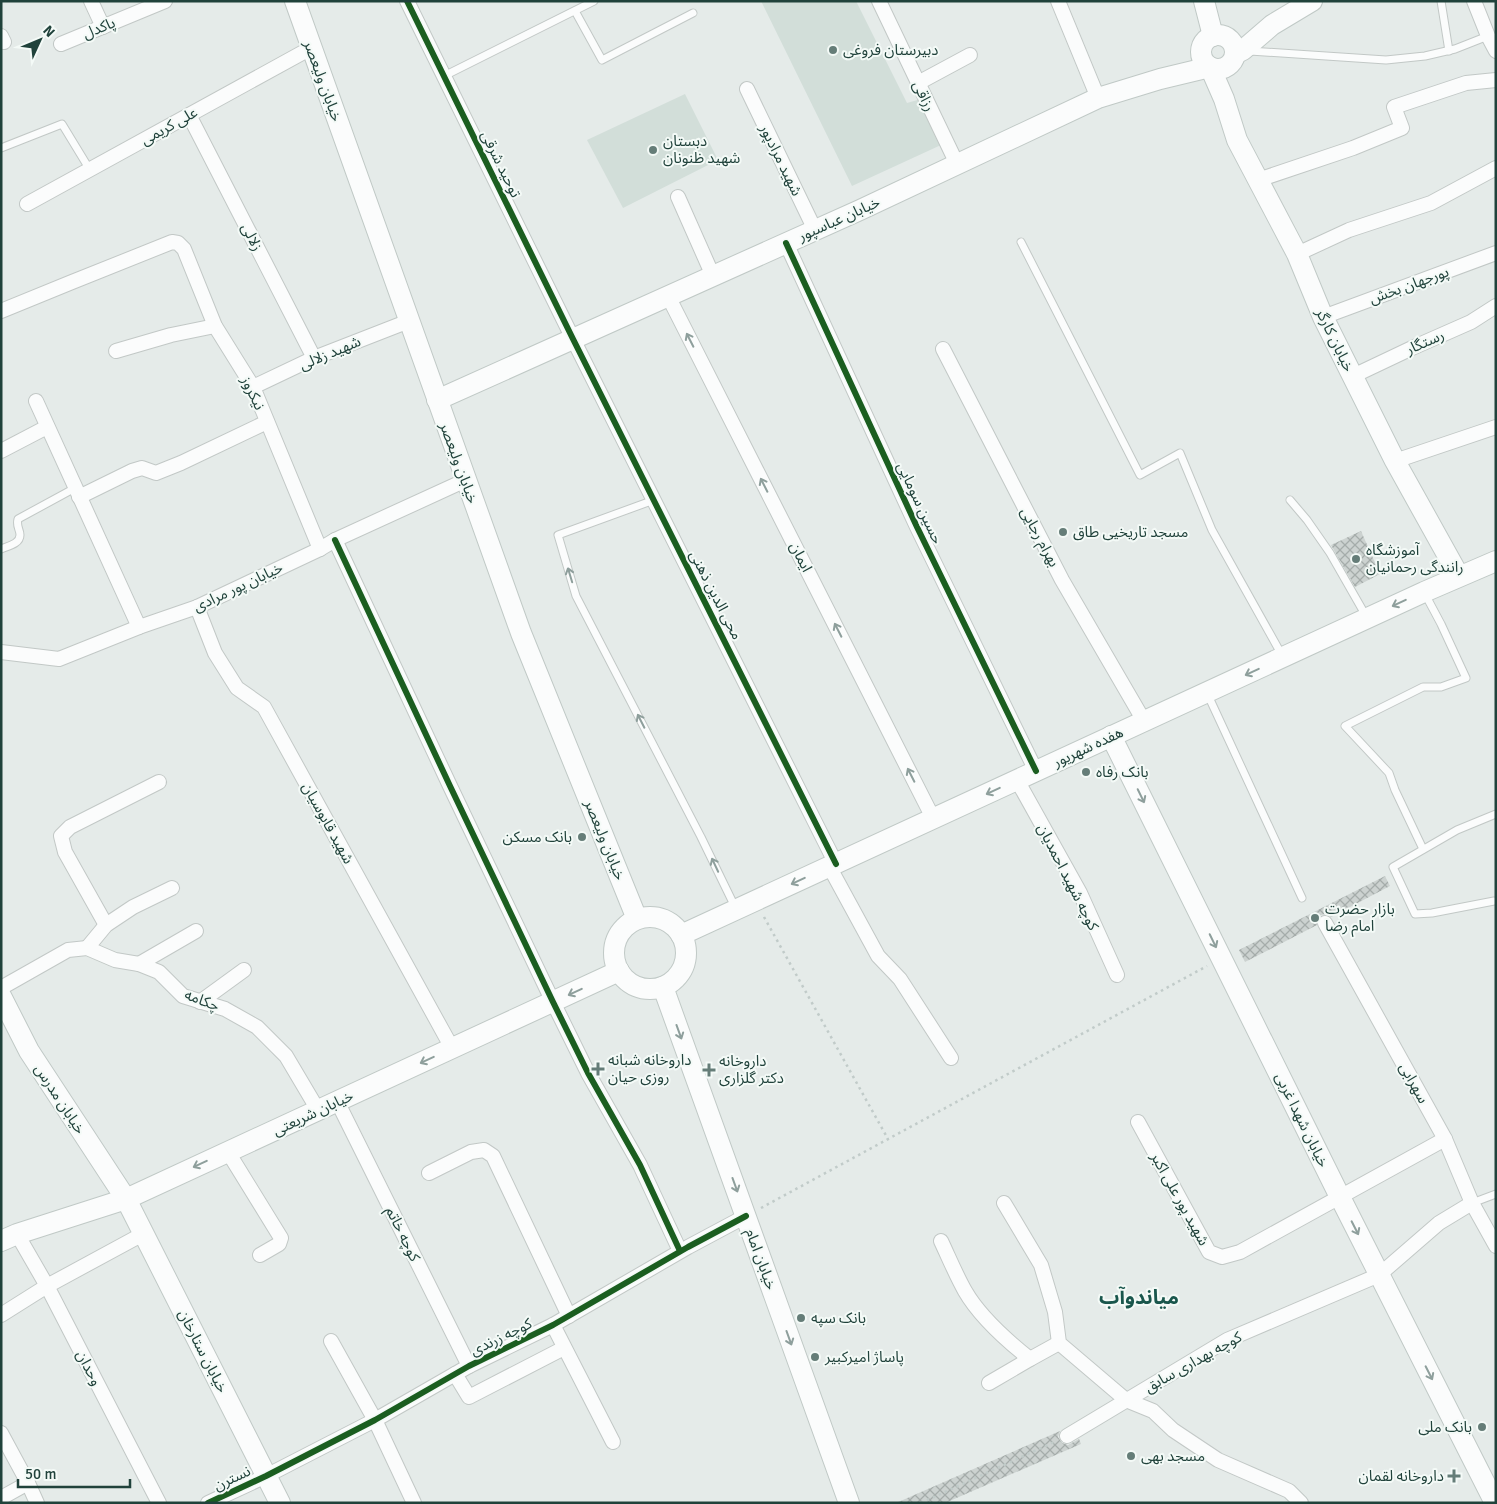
<svg xmlns="http://www.w3.org/2000/svg" width="1497" height="1504" font-family="Signika,'Noto Sans Arabic',sans-serif">
	<style>
		.built { fill: #d2ded9 }
		.building { fill: url(#building-cross-hatch) }
		.lines { fill: none; stroke-linecap: round; stroke-linejoin: round }
		.lane-casing { stroke: #c2c8c6; stroke-width: 9 }
		.street-casing { stroke: #c2c8c6; stroke-width: 16 }
		.secondary-casing { stroke: #c0c9c6; stroke-width: 22 }
		.path { stroke: #c1cbc9; stroke-width: 2.5; stroke-dasharray: 2.5 4; stroke-linecap: butt }
		.lane { stroke: #fbfcfc; stroke-width: 7 }
		.street { stroke: #fbfcfc; stroke-width: 14 }
		.secondary { stroke: #fbfcfc; stroke-width: 20 }
		.cycleway-casing { stroke: #f4faf7; stroke-width: 9 }
		.cycleway { stroke: #1b5e20; stroke-width: 6 }
		.oneway { stroke: #8e9f9c }
		.poi-dot { fill: #657d78; stroke: #f4faf7; stroke-width: 2 }
		.labels { text-anchor: middle; stroke-width: 4; stroke-linejoin: round; paint-order: stroke }
		.street-label { font-size: 15px; fill: #20423b; stroke: #f4faf7 }
		.poi-label { font-size: 15px; fill: #20423b; stroke: #f4faf7; text-anchor: start }
		.district-label { font-size: 20px; font-weight: bold; fill: #19564c; stroke: #f4faf7 }
	</style>
	<defs>
		<pattern id="building-cross-hatch" width="8" height="8" patternUnits="userSpaceOnUse" patternTransform="scale(1.25)"><rect width="8" height="8" fill="#ccd2d0"/><path d="M0 0l8 8M0 8l8-8" fill="none" stroke="#a5acaa"/></pattern>
	</defs>
	<rect width="100%" height="100%" fill="#e5ebe9"/>
	<g class="built">
		<path d="M761,1H856L907,103L921,99L941,145L852,186Z"/>
		<path d="M685,94L718,160L623,208L587,140Z"/>
	</g>
	<g class="building">
		<path d="M1361,531L1380,574L1355,587L1331,545Z"/>
		<path d="M1385,876L1390,886L1331,917L1326,914L1321,915L1317,919V925L1245,962L1239,950Z"/>
		<path d="M1060,1431L1058,1437L1062,1443L1068,1445L1079,1439L1081,1444L945,1503H896Z"/>
	</g>
	<g class="lines">
		<defs>
			<g id="lane">
				<path d="M1441,1L1449,51"/>
				<path d="M575,11L602,60L693,13"/>
				<path d="M1250,51L1386,60L1425,56L1455,49L1488,36"/>
				<path d="M444,76L594,1"/>
				<path d="M1,148L62,124L90,170"/>
				<path d="M1021,242L1140,475L1180,453L1212,530L1283,657"/>
				<path d="M654,500L558,535L576,596L701,837L736,909"/>
				<path d="M1290,500L1307,520L1330,553L1366,616"/>
				<path d="M1,549C8,546 20,544 20,535C20,529 16,527 18,519L75,488"/>
				<path d="M1207,693L1302,898"/>
				<path d="M1423,849L1395,790L1389,773L1345,726L1423,687H1441L1466,678L1441,624L1425,594"/>
				<path d="M1494,901L1432,913L1415,914L1393,867L1457,830L1496,814"/>
				<path d="M1472,1203L1496,1194"/>
			</g>
			<g id="street">
				<path d="M91,1L103,27"/>
				<path d="M407,1L573,339L836,864"/>
				<path d="M879,1L957,164"/>
				<path d="M1058,1L1098,98"/>
				<path d="M1474,1L1488,36L1496,51"/>
				<path d="M1,36L4,42"/>
				<path d="M61,44L165,1"/>
				<path d="M918,83L970,55"/>
				<path d="M747,89L815,230"/>
				<path d="M189,115L314,358"/>
				<path d="M1258,180L1353,148L1402,128L1394,107L1466,83L1496,80"/>
				<path d="M678,197L713,276"/>
				<path d="M27,204L311,48"/>
				<path d="M786,243L917,527L1036,771"/>
				<path d="M1297,254L1349,230L1431,203L1496,168"/>
				<path d="M668,296L933,818"/>
				<path d="M1,311L72,282L172,242L178,243L184,249L215,326L253,387L320,549"/>
				<path d="M1323,317L1496,253"/>
				<path d="M943,349L1062,580L1144,721"/>
				<path d="M116,351L171,335L215,326"/>
				<path d="M1353,376L1412,348L1471,322L1496,306"/>
				<path d="M253,387L314,358L409,321"/>
				<path d="M36,401L139,627"/>
				<path d="M1,451L47,427"/>
				<path d="M1395,461L1496,427"/>
				<path d="M79,497L132,471L142,468L156,473L181,463L267,422"/>
				<path d="M335,540L450,786L553,1002L588,1073L640,1165L680,1251"/>
				<path d="M197,607L215,653L237,688L264,707L452,1048"/>
				<path d="M1,652L59,659L139,627L197,607L320,549L335,540L466,480"/>
				<path d="M1017,780L1080,893L1117,975"/>
				<path d="M829,866L878,956L900,979L951,1058"/>
				<path d="M1325,923L1445,1139L1472,1203L1496,1246"/>
				<path d="M106,925L65,852L61,836L70,827L159,782"/>
				<path d="M87,948L106,925L133,907L172,888"/>
				<path d="M139,964L196,931"/>
				<path d="M1,988L68,950L87,948L115,960L139,964L159,972L183,996L225,1009L257,1027L286,1056L318,1110"/>
				<path d="M200,1002L244,970"/>
				<path d="M337,1101L469,1366"/>
				<path d="M1138,1122L1209,1252L1222,1257L1240,1252L1445,1139"/>
				<path d="M228,1152L281,1238L279,1244L260,1255"/>
				<path d="M429,1173L471,1152L484,1150L493,1156L569,1316"/>
				<path d="M1004,1203L1041,1265L1055,1312L1059,1343L1126,1400L1153,1411L1173,1430L1218,1460L1289,1491L1301,1503"/>
				<path d="M17,1234L47,1286L159,1503"/>
				<path d="M941,1241C949,1258 956,1275 965,1291C980,1317 1006,1340 1030,1359"/>
				<path d="M1,1315L47,1286L143,1234"/>
				<path d="M553,1325L613,1442"/>
				<path d="M331,1341L375,1420L414,1503"/>
				<path d="M455,1374L469,1397L564,1348"/>
				<path d="M989,1383L1030,1359L1059,1343"/>
				<path d="M1,1433L28,1483L37,1503"/>
				<path d="M1067,1436L1227,1340L1379,1275L1439,1223L1472,1203"/>
				<path d="M1,1498L28,1483"/>
				<path d="M208,1503L266,1476L375,1420L469,1366L553,1325L688,1247L746,1216"/>
			</g>
			<g id="secondary">
				<path d="M295,1L521,633L637,919"/>
				<path d="M1204,1L1213,36"/>
				<circle cx="1218" cy="52" r="17"/>
				<path d="M1235,54L1243,50L1272,25L1312,1"/>
				<path d="M437,400L860,210L1098,98L1160,79L1210,67L1224,99L1237,140L1297,254L1323,317L1395,461L1459,576"/>
				<path d="M1111,736L1340,1197L1495,1503"/>
				<circle cx="650" cy="953" r="36"/>
				<path d="M681,935L1424,592L1496,561"/>
				<path d="M663,987L849,1503"/>
				<path d="M1,996L29,1051L126,1199L280,1503"/>
				<path d="M1,1241L17,1234L126,1199L619,971"/>
			</g>
		</defs>
		<use href="#lane" class="lane-casing"/>
		<use href="#street" class="street-casing"/>
		<use href="#secondary" class="secondary-casing"/>
		<g class="path">
			<path d="M764,917L888,1139"/>
			<path d="M761,1208L1207,966"/>
			<path d="M921,1503L1054,1442"/>
		</g>
		<use href="#lane" class="lane"/>
		<use href="#street" class="street"/>
		<use href="#secondary" class="secondary"/>
		<defs>
			<g id="cycleway">
				<path d="M407,1L573,339L836,864"/>
				<path d="M786,243L917,527L1036,771"/>
				<path d="M335,540L450,786L553,1002L588,1073L640,1165L680,1251"/>
				<path d="M208,1503L266,1476L375,1420L469,1366L553,1325L688,1247L746,1216"/>
			</g>
		</defs>
		<use href="#cycleway" class="cycleway-casing"/>
		<use href="#cycleway" class="cycleway"/>
	</g>
	<defs><path id="oneway-shaft" d="M-6 0H5M1.5-3L5.5 0L1.5 3" fill="none" stroke-width="1.6" stroke-linecap="round" stroke-linejoin="round" transform="scale(1.25)"/></defs>
	<g class="oneway">
		<use href="#oneway-shaft" transform="translate(690 340) rotate(-117)"/>
		<use href="#oneway-shaft" transform="translate(764 485) rotate(-117)"/>
		<use href="#oneway-shaft" transform="translate(570 575) rotate(-107)"/>
		<use href="#oneway-shaft" transform="translate(1399 603) rotate(155)"/>
		<use href="#oneway-shaft" transform="translate(838 630) rotate(-117)"/>
		<use href="#oneway-shaft" transform="translate(1252 672) rotate(155)"/>
		<use href="#oneway-shaft" transform="translate(641 721) rotate(-117)"/>
		<use href="#oneway-shaft" transform="translate(911 775) rotate(-117)"/>
		<use href="#oneway-shaft" transform="translate(993 791) rotate(155)"/>
		<use href="#oneway-shaft" transform="translate(1141 796) rotate(64)"/>
		<use href="#oneway-shaft" transform="translate(715 865) rotate(-115)"/>
		<use href="#oneway-shaft" transform="translate(798 881) rotate(155)"/>
		<use href="#oneway-shaft" transform="translate(1213 941) rotate(64)"/>
		<use href="#oneway-shaft" transform="translate(575 992) rotate(155)"/>
		<use href="#oneway-shaft" transform="translate(679 1032) rotate(70)"/>
		<use href="#oneway-shaft" transform="translate(427 1060) rotate(155)"/>
		<use href="#oneway-shaft" transform="translate(200 1164) rotate(155)"/>
		<use href="#oneway-shaft" transform="translate(735 1185) rotate(70)"/>
		<use href="#oneway-shaft" transform="translate(1355 1228) rotate(63)"/>
		<use href="#oneway-shaft" transform="translate(789 1338) rotate(70)"/>
		<use href="#oneway-shaft" transform="translate(1429 1373) rotate(63)"/>
	</g>
	<g class="poi-dot">
		<circle cx="833" cy="50" r="5"/>
		<circle cx="653" cy="150" r="5"/>
		<circle cx="1063" cy="532" r="5"/>
		<circle cx="1356" cy="559" r="5"/>
		<circle cx="1086" cy="772" r="5"/>
		<circle cx="582" cy="837" r="5"/>
		<circle cx="1315" cy="918" r="5"/>
		<path d="M595.5 1061.5h5v5h5v5h-5v5h-5v-5h-5v-5h5z"/>
		<path d="M706.5 1062.5h5v5h5v5h-5v5h-5v-5h-5v-5h5z"/>
		<circle cx="801" cy="1318" r="5"/>
		<circle cx="815" cy="1357" r="5"/>
		<circle cx="1482" cy="1427" r="5"/>
		<circle cx="1131" cy="1456" r="5"/>
		<path d="M1451.5 1468.5h5v5h5v5h-5v5h-5v-5h-5v-5h5z"/>
	</g>
	<g class="labels">
		<g class="street-label">
			<text transform="translate(99 28) rotate(-22)" y="5">پاکدل</text>
			<text transform="translate(323 81) rotate(70)" y="5">خیابان ولیعصر</text>
			<text transform="translate(924 96) rotate(64)" y="5">رزاقی</text>
			<text transform="translate(169 126) rotate(-29)" y="5">علی کریمی</text>
			<text transform="translate(781 160) rotate(64)" y="5">شهید مرادپور</text>
			<text transform="translate(501 164) rotate(64)" y="5">توحید شرقی</text>
			<text transform="translate(839 219) rotate(-24)" y="5">خیابان عباسپور</text>
			<text transform="translate(252 237) rotate(63)" y="5">زلالی</text>
			<text transform="translate(1409 285) rotate(-20)" y="5">پورجهان بخش</text>
			<text transform="translate(1335 340) rotate(64)" y="5">خیابان کارگر</text>
			<text transform="translate(1425 342) rotate(-24)" y="5">رستگار</text>
			<text transform="translate(330 353) rotate(-23)" y="5">شهید زلالی</text>
			<text transform="translate(253 393) rotate(64)" y="5">نیکروز</text>
			<text transform="translate(459 463) rotate(70)" y="5">خیابان ولیعصر</text>
			<text transform="translate(920 503) rotate(65)" y="5">حسین سومایی</text>
			<text transform="translate(1040 537) rotate(62)" y="5">بهرام رجایی</text>
			<text transform="translate(801 557) rotate(63)" y="5">ایمان</text>
			<text transform="translate(238 587) rotate(-25)" y="5">خیابان پور مرادی</text>
			<text transform="translate(716 595) rotate(63)" y="5">محی الدین ذهنی</text>
			<text transform="translate(1088 747) rotate(-25)" y="5">هفده شهریور</text>
			<text transform="translate(328 823) rotate(61)" y="5">شهید قابوسیان</text>
			<text transform="translate(605 840) rotate(68)" y="5">خیابان ولیعصر</text>
			<text transform="translate(1068 877) rotate(63)" y="5">کوچه شهید احمدیان</text>
			<text transform="translate(202 1000) rotate(21)" y="5">چکامه</text>
			<text transform="translate(1414 1083) rotate(61)" y="5">سهرابی</text>
			<text transform="translate(60 1099) rotate(57)" y="5">خیابان مدرس</text>
			<text transform="translate(313 1113) rotate(-25)" y="5">خیابان شریعتی</text>
			<text transform="translate(1302 1120) rotate(64)" y="5">خیابان شهدا غربی</text>
			<text transform="translate(1180 1199) rotate(61)" y="5">شهید پور علی اکبر</text>
			<text transform="translate(403 1234) rotate(64)" y="5">کوچه خاتم</text>
			<text transform="translate(761 1259) rotate(70)" y="5">خیابان امام</text>
			<text transform="translate(501 1337) rotate(-26)" y="5">کوچه زرندی</text>
			<text transform="translate(203 1351) rotate(63)" y="5">خیابان ستارخان</text>
			<text transform="translate(1193 1362) rotate(-29)" y="5">کوچه بهداری سابق</text>
			<text transform="translate(89 1368) rotate(63)" y="5">وحدان</text>
			<text transform="translate(232 1478) rotate(-25)" y="5">نسترن</text>
		</g>
		<g class="poi-label">
			<text x="843" y="55">دبیرستان فروغی</text>
			<text x="663" y="146">دبستان<tspan x="663" dy="17">شهید ظنونان</tspan></text>
			<text x="1073" y="537">مسجد تاریخیی طاق</text>
			<text x="1366" y="555">آموزشگاه<tspan x="1366" dy="17">رانندگی رحمانیان</tspan></text>
			<text x="1096" y="777">بانک رفاه</text>
			<text x="572" y="842" text-anchor="end">بانک مسکن</text>
			<text x="1325" y="914">بازار حضرت<tspan x="1325" dy="17">امام رضا</tspan></text>
			<text x="608" y="1065">داروخانه شبانه<tspan x="608" dy="17">روزی حیان</tspan></text>
			<text x="719" y="1066">داروخانه<tspan x="719" dy="17">دکتر گلزاری</tspan></text>
			<text x="811" y="1323">بانک سپه</text>
			<text x="825" y="1362">پاساژ امیرکبیر</text>
			<text x="1472" y="1432" text-anchor="end">بانک ملی</text>
			<text x="1141" y="1461">مسجد بهی</text>
			<text x="1444" y="1481" text-anchor="end">داروخانه لقمان</text>
		</g>
		<g class="district-label">
			<text x="1139" y="1304">میاندوآب</text>
		</g>
	</g>
	<rect width="1497" height="1504" fill="none" stroke="#20423b" stroke-width="5"/>
	<g transform="translate(40 40) rotate(46)" stroke="#f4faf7" stroke-width="4" paint-order="stroke">
	<path d="M0-4L9 19L0 12L-9 19Z" fill="#20423b"/>
	<text y="-8" font-size="14" font-weight="bold" text-anchor="middle" fill="#20423b">N</text>
	</g>
	<path d="M18 1479v8h112v-8" fill="none" stroke="#20423b" stroke-width="2.5"/>
	<text x="25" y="1479" font-size="15" fill="#20423b" stroke="#f4faf7" stroke-width="4" paint-order="stroke">50 m</text>
</svg>
